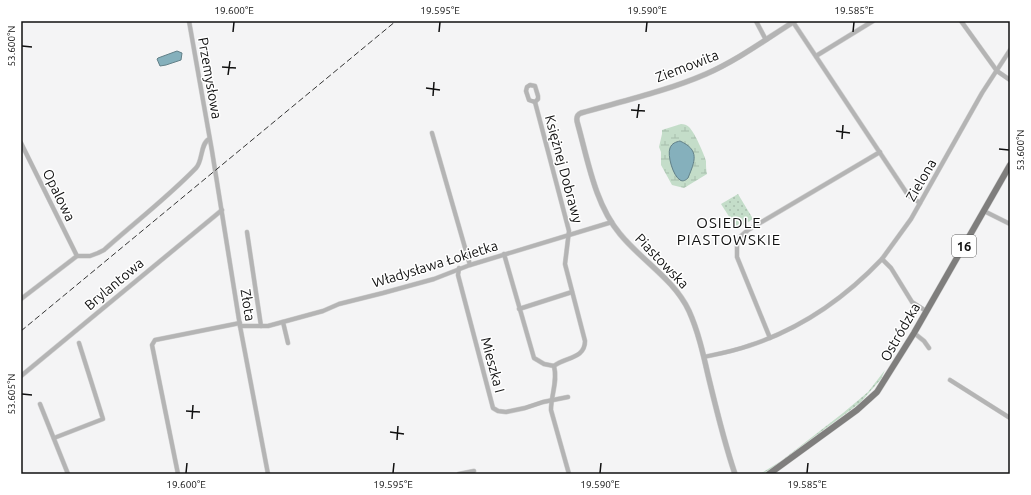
<svg xmlns="http://www.w3.org/2000/svg" width="1031" height="495" font-family="Ubuntu,sans-serif">
	<style>
		.grass { fill: url(#grass-dots) }
		.wetland { fill: url(#wetland-marsh) }
		.water { fill: #85b0bc; stroke: #628088 }
		.lines { fill: none; stroke-linecap: round; stroke-linejoin: round }
		.minor-casing { stroke: #d0d0d0; stroke-width: 5 }
		.tertiary-casing { stroke: #d0d0d0; stroke-width: 6 }
		.primary-casing { stroke: #d0d0d0; stroke-width: 7 }
		.minor { stroke: #b4b4b4; stroke-width: 4 }
		.tertiary { stroke: #b4b4b4; stroke-width: 5 }
		.primary { stroke: #7f7e7d; stroke-width: 6 }
		.rail { stroke: #343434; stroke-width: 1; stroke-dasharray: 6 3; stroke-linecap: butt }
		.ticks { fill: none; stroke: #101010; stroke-width: 1.5 }
		.labels { text-anchor: middle; stroke-width: 3; stroke-linejoin: round; paint-order: stroke }
		.shield { fill: #fff; stroke: #585858; stroke-width: 1 }
		.shield-label { font-size: 13px; font-weight: bold; fill: #101010 }
		.street-label { font-size: 14px; fill: #101010; stroke: #fff }
		.neighbourhood-label { font-size: 15px; letter-spacing: 1px; fill: #101010; stroke: #fff }
		.neatline { fill: none; stroke: #101010; stroke-width: 1.5 }
		.ticks-label { font-size: 10px; text-anchor: middle; fill: #101010 }
	</style>
	<defs>
		<pattern id="grass-dots" width="8" height="8" patternUnits="userSpaceOnUse"><rect width="8" height="8" fill="#c4ddc9"/><path d="M2 2h.1M6 6h.1" fill="none" stroke="#a7bdac" stroke-width="1.8" stroke-linecap="round"/></pattern>
		<pattern id="wetland-marsh" width="20" height="14" patternUnits="userSpaceOnUse"><rect width="20" height="14" fill="#c4ddc9"/><path d="M1 5h8M5 5V1M11 12h8M15 12V8" fill="none" stroke="#a7bdac"/></pattern>
	</defs>
	<rect width="100%" height="100%" fill="#f4f4f5"/>
	<g class="grass">
		<path d="M738,194L753,219L737,229L721,204Z"/>
		<path d="M885,370L881,379L860,403L768,471L760,474L781,461L843,413L868,392Z"/>
	</g>
	<path class="wetland" d="M681,124C684,124 687,125 689,127C695,133 704,154 706,161C706,166 706,170 707,174L684,188L672,185L661,165V152L659,147L662,134V130Z"/>
	<g class="water">
		<path d="M177,51L182,53L181,60L166,65L160,66L157,59L158,58Z"/>
		<path d="M680,141C700,150 695,161 688,178C686,180 683,182 680,180C673,176 667,155 670,148C672,143 676,142 680,141Z"/>
	</g>
	<g class="lines">
		<defs>
			<g id="minor">
				<path d="M189,21L212,151L240,326L268,474"/>
				<path d="M756,21L766,40"/>
				<path d="M961,21L997,71L1010,80"/>
				<path d="M793,22L908,195L920,203"/>
				<path d="M816,56L873,21"/>
				<path d="M530,85L535,86L538,96V99L535,102L529,100L526,91L527,87Z"/>
				<path d="M432,133L470,265"/>
				<path d="M21,143L77,256"/>
				<path d="M984,211L1010,224"/>
				<path d="M247,232L261,326"/>
				<path d="M504,254L534,358L544,364L554,366C565,357 585,359 585,341L565,264L569,231L535,102"/>
				<path d="M459,268L458,275L493,408L498,411L506,412L525,408L543,402L568,397"/>
				<path d="M21,299L77,256H90L98,253L104,250C134,223 167,198 196,168C203,161 200,144 209,139"/>
				<path d="M519,309L572,292"/>
				<path d="M926,311L912,302L891,268L882,259L911,219L982,93L1010,50"/>
				<path d="M283,322L288,343"/>
				<path d="M240,326H268L323,311L339,304L383,293L434,279L470,265L612,222"/>
				<path d="M914,333L924,341L929,348"/>
				<path d="M770,338L737,257V243L740,237L748,230L880,152"/>
				<path d="M704,357C718,354 734,351 748,346C801,329 844,299 882,259"/>
				<path d="M554,366C558,381 551,395 551,410L569,474"/>
				<path d="M21,376L222,210"/>
				<path d="M950,380L1010,418"/>
				<path d="M40,404L68,474"/>
				<path d="M54,438L103,419L79,343"/>
				<path d="M178,474L152,345L155,340L240,323"/>
				<path d="M459,474L474,471"/>
			</g>
			<path id="tertiary" d="M735,474C724,442 716,408 708,375C703,353 698,331 689,311C674,279 642,261 620,234C595,204 588,161 578,125C576,119 576,115 581,113C623,101 667,91 706,74C738,60 766,39 795,21"/>
			<path id="primary" d="M769,474L857,410L877,392L914,333L1010,165"/>
		</defs>
		<use href="#minor" class="minor-casing"/>
		<use href="#tertiary" class="tertiary-casing"/>
		<use href="#primary" class="primary-casing"/>
		<use href="#minor" class="minor"/>
		<use href="#tertiary" class="tertiary"/>
		<use href="#primary" class="primary"/>
		<path class="rail" d="M21,331L396,21"/>
	</g>
	<path class="ticks" d="M233,32L234,22M439,32L440,22M646,32L647,22M853,32L854,22M22,46L32,47M222,67L236,68M228,75L230,61M426,88L440,90M433,96L434,82M631,110L645,111M637,118L639,104M836,131L850,133M842,139L843,125M999,149L1009,150M22,394L32,395M186,411L200,412M192,419L193,405M390,432L404,434M397,440L398,426M186,473L187,463M393,473L394,463M600,473L601,463M807,473L808,463"/>
	<g class="labels">
		<rect class="shield" x="952" y="235" width="24" height="22" rx="3"/>
		<g class="shield-label">
			<text x="964" y="251">16</text>
		</g>
		<g class="street-label">
			<text transform="translate(687 66) rotate(-21)" y="5">Ziemowita</text>
			<text transform="translate(210 78) rotate(80)" y="5">Przemysłowa</text>
			<text transform="translate(564 169) rotate(75)" y="5">Księżnej Dobrawy</text>
			<text transform="translate(921 180) rotate(-60)" y="5">Zielona</text>
			<text transform="translate(59 195) rotate(64)" y="5">Opalowa</text>
			<text transform="translate(662 261) rotate(46)" y="5">Piastowska</text>
			<text transform="translate(435 264) rotate(-17)" y="5">Władysława Łokietka</text>
			<text transform="translate(114 284) rotate(-40)" y="5">Brylantowa</text>
			<text transform="translate(248 305) rotate(81)" y="5">Złota</text>
			<text transform="translate(900 332) rotate(-60)" y="5">Ostródzka</text>
			<text transform="translate(493 365) rotate(75)" y="5">Mieszka I</text>
		</g>
		<g class="neighbourhood-label">
			<text x="729" y="228">OSIEDLE<tspan x="729" dy="17">PIASTOWSKIE</tspan></text>
		</g>
	</g>
	<rect width="1031" height="495" fill="none" stroke="#ffffff" stroke-width="44"/>
	<rect x="22" y="22" width="987" height="451" class="neatline"/>
	<g class="ticks-label">
		<text x="234" y="14">19.600°E</text>
		<text x="440" y="14">19.595°E</text>
		<text x="647" y="14">19.590°E</text>
		<text x="854" y="14">19.585°E</text>
		<text transform="translate(11 46) rotate(-90)" y="4">53.600°N</text>
		<text transform="translate(1020 150) rotate(-90)" y="4">53.600°N</text>
		<text transform="translate(11 394) rotate(-90)" y="4">53.605°N</text>
		<text x="186" y="488">19.600°E</text>
		<text x="393" y="488">19.595°E</text>
		<text x="600" y="488">19.590°E</text>
		<text x="807" y="488">19.585°E</text>
	</g>
</svg>
